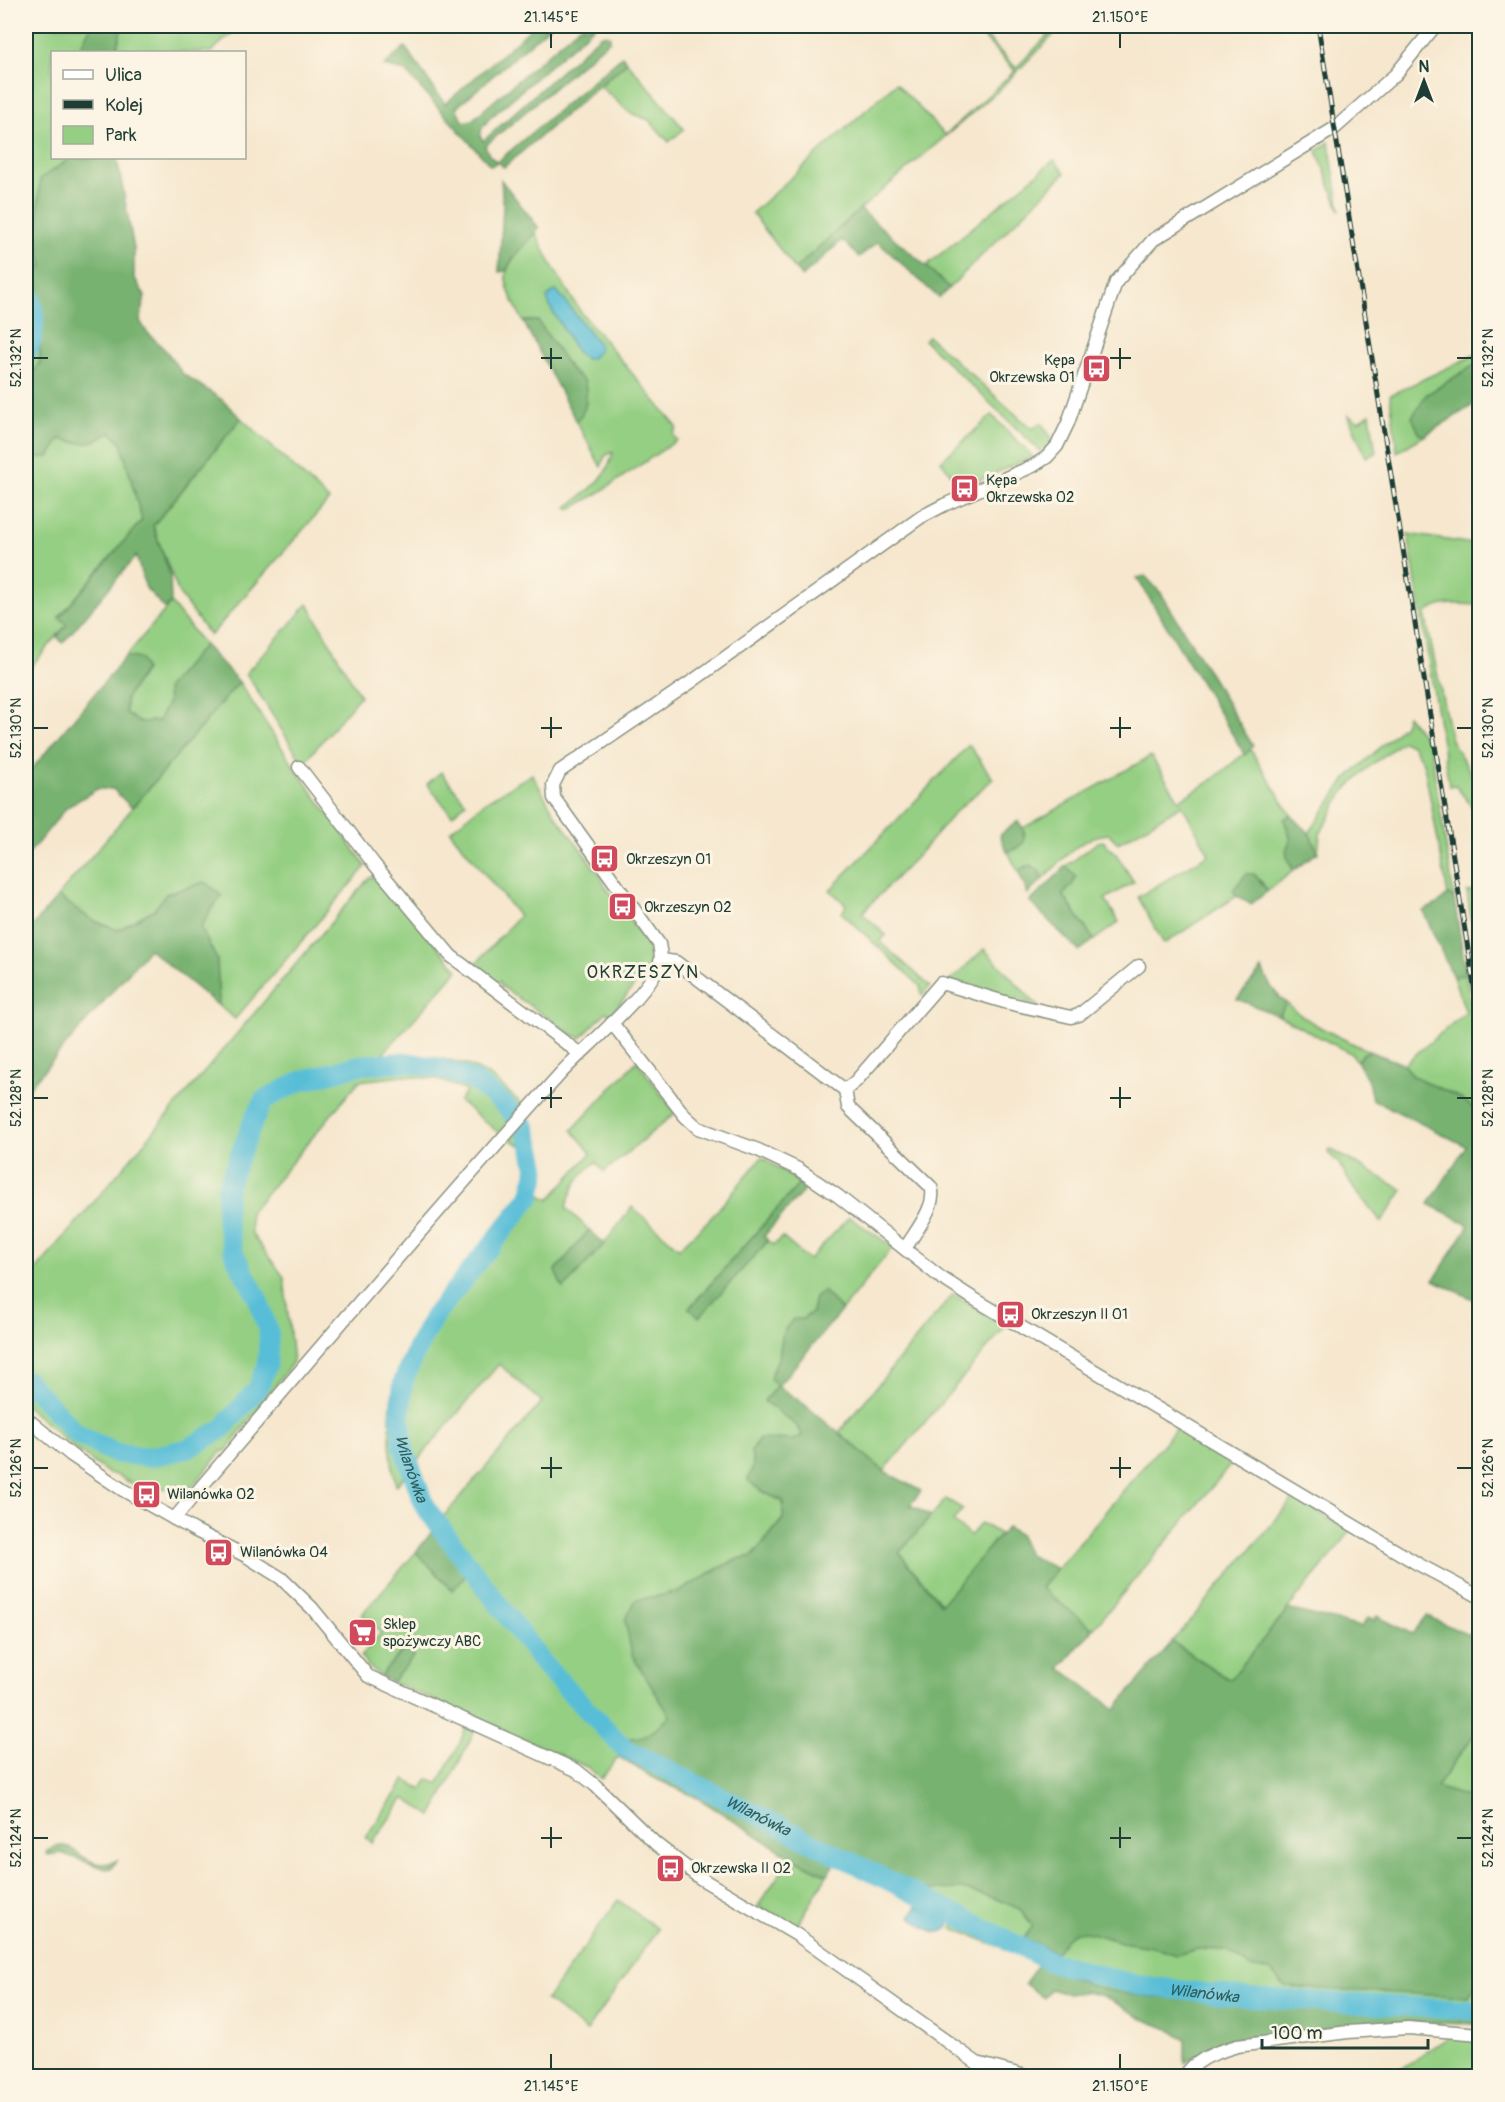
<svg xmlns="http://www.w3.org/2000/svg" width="1505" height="2102" font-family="Pangolin,sans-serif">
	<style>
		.green { fill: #95cf83; stroke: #5a865c; stroke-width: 1.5 }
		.forest { fill: #78b271; stroke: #4c7852; stroke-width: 1.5 }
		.water { fill: #59bed7; stroke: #3c7e86; stroke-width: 1.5 }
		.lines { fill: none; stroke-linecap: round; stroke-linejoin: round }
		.river { stroke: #59bed7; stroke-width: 20 }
		.minor-casing { stroke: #8a9281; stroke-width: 15 }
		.minor { stroke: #fff; stroke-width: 12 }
		.rail-casing { stroke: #1f3d34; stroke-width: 5 }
		.rail { stroke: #fcf5e5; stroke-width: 3; stroke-dasharray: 9; stroke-linecap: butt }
		.ticks { fill: none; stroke: #1f3d34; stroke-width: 2 }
		.labels { text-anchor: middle; stroke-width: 6; stroke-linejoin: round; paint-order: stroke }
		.poi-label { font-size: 15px; fill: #1f3d34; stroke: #fcf5e5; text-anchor: start }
		.water-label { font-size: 16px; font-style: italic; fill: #2e5d5d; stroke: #fcf5e5 }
		.quarter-label { font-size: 18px; letter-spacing: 1.5px; fill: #1f3d34; stroke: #fcf5e5 }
		.neatline { fill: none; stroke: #1f3d34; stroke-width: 2 }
		.ticks-label { font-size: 15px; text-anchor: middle; fill: #1f3d34 }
	</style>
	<rect width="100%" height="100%" fill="#fcf5e5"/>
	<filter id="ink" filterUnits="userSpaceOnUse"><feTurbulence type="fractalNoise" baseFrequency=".0167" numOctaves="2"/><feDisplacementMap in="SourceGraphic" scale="12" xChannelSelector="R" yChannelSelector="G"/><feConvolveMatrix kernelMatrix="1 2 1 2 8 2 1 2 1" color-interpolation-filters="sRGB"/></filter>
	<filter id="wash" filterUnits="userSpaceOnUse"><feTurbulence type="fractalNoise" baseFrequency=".008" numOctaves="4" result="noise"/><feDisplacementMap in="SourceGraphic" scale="24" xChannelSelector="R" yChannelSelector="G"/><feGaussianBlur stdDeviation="1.35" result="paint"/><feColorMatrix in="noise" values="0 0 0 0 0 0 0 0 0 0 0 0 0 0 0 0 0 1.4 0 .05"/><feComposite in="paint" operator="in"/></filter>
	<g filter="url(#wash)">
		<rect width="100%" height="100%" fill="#f6e7ce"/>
		<g class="green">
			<path d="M26,26H91L78,52H52V158H71L40,179L37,242L43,267L26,274Z"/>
			<path d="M122,26H240L211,52H116Z"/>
			<path d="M973,26H976L1016,68L1057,26H1062L998,91L856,213L795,269L752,213L896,83L945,135L1015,71Z"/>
			<path d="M627,62L684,129L669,142L649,120L630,113L600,86Z"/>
			<path d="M1329,142L1340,211L1317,151Z"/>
			<path d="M1054,160L1065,173L949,288L926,266Z"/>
			<path d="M536,233L551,264L580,311L677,427L673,435L677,440L597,494L569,510L567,507C588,491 608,479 613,452L605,456L601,467L576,421C588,410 587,397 585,382L571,370L538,321H523C498,272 499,273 536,233Z"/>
			<path d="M26,279L40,311V362L26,382V339L28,335Z"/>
			<path d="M928,336L1032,429L1041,423L1052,438V444L1045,450L1040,451L924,340Z"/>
			<path d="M1479,353V362L1426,395L1419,433L1424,436L1397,452L1390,395Z"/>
			<path d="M1370,414L1376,453L1366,457L1348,415L1358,421Z"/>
			<path d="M992,415L1033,457L961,488L941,461Z"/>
			<path d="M241,418L329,500L210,636L179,594L153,526Z"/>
			<path d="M111,432L121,442L142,520L59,617L67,624L26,673V461L32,458L49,457L60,439L76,443Z"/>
			<path d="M1408,534L1479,545L1480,594L1477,605C1457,604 1441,601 1425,614L1451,740L1479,786L1476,791L1479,796V816L1455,785L1449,786Z"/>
			<path d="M171,603L204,645L167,688L168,702L159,721L138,722L126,713V698L145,670L126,656Z"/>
			<path d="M308,604L360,696L303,764L246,673Z"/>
			<path d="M239,682L297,771L366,866L235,1019L219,1006L217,960L201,928L211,909L205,882L166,894L155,909L118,930L92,920L58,896Z"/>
			<path d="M1407,715L1430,745L1454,898L1448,895L1424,765L1413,746L1403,741L1364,771L1343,793L1320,834L1318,852L1309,833L1345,780L1404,725Z"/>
			<path d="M969,745L993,779L957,810L920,853L862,913L886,935L880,942L930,986L922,995L920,986L842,913L846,905L830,890Z"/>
			<path d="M1250,749L1291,815L1284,819L1291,841L1289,863L1294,870L1268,891L1261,881L1233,890L1237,896L1164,944L1138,897L1209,854L1182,805L1118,843L1109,834C1081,835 1063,860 1044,878L1037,869L1025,866L1018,871L1008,852L1017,848L1025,835L1023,828L1151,756L1179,800L1208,783Z"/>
			<path d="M441,772L466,803L452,815L427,784Z"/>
			<path d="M532,774L556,816L600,875L606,887L649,948L648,968L611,1015L606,1012L581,1038L573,1035L501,986L500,981L494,984L472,968L519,916L450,831L485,802Z"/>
			<path d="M1103,841L1116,854L1134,882L1105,899L1119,922L1094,940L1063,895L1072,885L1076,877L1066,866L1098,842Z"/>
			<path d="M372,877L381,880L458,970L381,1056C419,1056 457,1055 490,1076C501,1084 511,1095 522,1104L499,1133L459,1101L467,1091L437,1079L405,1076L359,1081L250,1213L251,1233L284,1277L293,1362L227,1450L221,1452L186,1494L177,1488L139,1489L119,1476L108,1473L74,1448L26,1406V1282L369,878Z"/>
			<path d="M1472,891L1479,931V971L1467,892Z"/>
			<path d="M984,949L1037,1005L949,982Z"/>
			<path d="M1466,974L1479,1060V1112L1460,1098L1413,1076L1404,1064L1466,1012L1453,977Z"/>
			<path d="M1286,1003C1310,1025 1341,1038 1371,1052L1363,1053L1357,1061L1352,1054L1279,1016Z"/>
			<path d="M637,1061L675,1113L604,1172L596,1162C579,1175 572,1187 566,1208L589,1230L556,1270L564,1288L604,1244L632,1207L679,1248L710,1219L762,1157L800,1183L689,1308L699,1317L768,1241L774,1245L782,1237L809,1260L849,1217L893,1247L842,1310L823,1292L815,1297L812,1312L783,1332L779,1357L770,1378L777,1386L764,1401L796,1425L802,1436L794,1440L776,1439L751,1452L753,1466L748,1480L763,1492L783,1501V1518L753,1556L738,1559L717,1569L679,1592L667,1593L670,1716L660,1726L641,1739H623L629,1744L829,1848L921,1890L962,1889L994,1898L1020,1909L1033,1926L1024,1939L1056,1953L1067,1937L1075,1932L1084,1931L1122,1942L1153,1947L1176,1955L1197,1949L1227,1950L1250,1967L1469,1997L1479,1979V2015L1152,1997L1120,1994L1099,1988L1073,1979L1039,1962L952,1928L956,1919L836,1861L623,1751L601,1779L587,1767L392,1682L414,1656L405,1647L380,1676L367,1665L361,1656L381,1633L362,1614L416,1552L452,1590L468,1573L435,1528L443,1517L542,1402L499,1364L396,1486C387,1442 385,1393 407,1352C428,1312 464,1273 491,1237C504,1221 519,1202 526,1183C530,1172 527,1158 524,1147L511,1140L529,1119C539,1142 546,1169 535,1192L549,1200L591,1153L572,1130Z"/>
			<path d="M1330,1149L1403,1190L1382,1222L1354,1189L1338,1162L1329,1154Z"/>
			<path d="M953,1294L1006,1326L884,1471L839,1432Z"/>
			<path d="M1177,1427L1233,1462L1093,1629L1041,1588Z"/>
			<path d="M1294,1498L1351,1531L1230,1680L1172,1642Z"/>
			<path d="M946,1499L963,1509L953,1521L970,1536L981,1523L1000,1534L942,1604L899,1553Z"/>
			<path d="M466,1727L475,1730L432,1816L404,1798L372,1843L366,1837L405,1780L422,1789L428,1779L438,1784L459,1745Z"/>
			<path d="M1479,1728V1801L1436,1787Z"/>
			<path d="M791,1857L827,1875L796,1928L758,1906Z"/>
			<path d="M618,1900L658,1929L587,2031L546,2000Z"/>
			<path d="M1452,2035L1479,2039V2076H1391Z"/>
		</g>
		<g class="forest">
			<path d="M91,26H122L116,52H78Z"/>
			<path d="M534,26H550L456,108L464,122L472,120L580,26H595L489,119L482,128L480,136L483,141L600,36L606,34L610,36V40L485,146L489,155L497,162L622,56L627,62L504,167L497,162L491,166L405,71L384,66L405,47L445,104Z"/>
			<path d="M71,158H117L134,249V277L145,296L140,321L146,331L167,352L183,374L221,399L241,418L153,526L170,575L171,603L165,609L146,588L136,556L63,643L57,637L67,624L59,618L142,520L121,442L111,432C89,446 85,445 60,439L49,457L32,458L26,461V382L40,362V311L26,279V274L43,266L37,242L40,179Z"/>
			<path d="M501,180L539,228L513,258L506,271L499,272L503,207Z"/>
			<path d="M860,209L926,266L949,288L939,298L878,242L859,257L842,240L802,277L795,269Z"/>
			<path d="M523,321H538L571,370L585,382C587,397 588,410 576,421Z"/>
			<path d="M1479,362V401L1424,436L1419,433L1412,417L1426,395Z"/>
			<path d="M1145,576L1161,593L1253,746L1245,755L1137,578Z"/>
			<path d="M204,645L239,682L132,808L113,789H97L67,807L26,857V776L126,656L141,659L145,670L126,698V713L138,722L158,721L168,702L167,688Z"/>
			<path d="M1291,815L1309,833L1318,852L1294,870C1287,860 1282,851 1291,840L1284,819Z"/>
			<path d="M1018,821L1023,828L1024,842L1017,848L1007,852L1000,835Z"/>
			<path d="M1030,865L1037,869L1044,878L1028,894L1018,871Z"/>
			<path d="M1066,866L1076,877L1072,885L1063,895L1094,940L1079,951L1030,902Z"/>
			<path d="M1246,874H1254L1268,891L1251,904L1237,896L1233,890Z"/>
			<path d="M205,882L222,896L211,909L201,928L217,960L219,1006L149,949L26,1091V934L58,896L92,920L118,930L155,909L166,894Z"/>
			<path d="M1448,895L1454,898L1466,974L1453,977L1423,911L1437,904Z"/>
			<path d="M1262,969C1268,983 1274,993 1286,1003L1279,1016L1237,999Z"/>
			<path d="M1371,1052L1404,1064L1413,1076L1460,1098L1479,1112V1302L1434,1280L1469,1225L1429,1204L1466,1146L1372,1099L1368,1081L1357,1061L1363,1053Z"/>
			<path d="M800,1183L807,1187L764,1236L768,1241L699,1317L689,1309Z"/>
			<path d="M589,1230L604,1244L564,1288L559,1281L556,1270Z"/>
			<path d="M823,1291L842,1310L778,1386L804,1404L884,1471L921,1491L910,1505L931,1516L899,1553L941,1604L1007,1527L1019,1534L1029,1555L1057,1569L1041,1588L1093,1629L1060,1668L1115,1709L1172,1642L1230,1680L1288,1609L1361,1627L1368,1618L1374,1621L1377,1616L1412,1634L1427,1616L1479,1640V1728L1436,1787L1479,1801V1979L1469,1997L1285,1987L1270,1971L1250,1967L1227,1950L1197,1949L1176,1955L1153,1947L1122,1942L1084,1931L1075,1932L1067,1937L1056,1953L1024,1938L1033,1926L1020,1909L994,1898L962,1889L921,1890L829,1848L629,1744L623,1738C646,1739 654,1732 670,1716L632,1655L625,1620L636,1600L679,1592L717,1569L738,1559L753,1556L783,1519V1501L763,1492L748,1480L753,1466L751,1452L759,1439L794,1440L802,1436L796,1425L764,1401L777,1386L770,1378L779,1357L783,1332L793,1319H803L812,1312L815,1297Z"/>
			<path d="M435,1528L468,1573L453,1590L416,1552Z"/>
			<path d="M406,1647L414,1656L392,1682L380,1676Z"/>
			<path d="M623,1751L836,1861L827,1875L791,1857L698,1798L652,1777L619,1757Z"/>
			<path d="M58,1845C77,1844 89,1874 118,1860L111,1868L106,1869L61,1853L48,1855L46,1852Z"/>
			<path d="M1039,1962C1077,1983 1109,1993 1152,1997L1479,2015V2024L1403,2023L1223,2040L1185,2063V2039L1169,2029L1148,2021L1103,1996L1085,1992L1067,1994L1050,1989L1044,1998L1025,1984Z"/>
		</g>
		<g class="water">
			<path d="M557,291L599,344V351L590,359H586L578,354L550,307L547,298L553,292Z"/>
			<path d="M917,1906L950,1921C947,1943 919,1926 911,1916Z"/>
		</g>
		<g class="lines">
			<g class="river">
				<path d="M26,287C37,310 37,332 26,354"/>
				<path id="s1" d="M26,1380L77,1434L114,1453L149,1457L187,1449L222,1429L258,1388L267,1365L269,1334L258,1299L234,1254L226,1219L227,1188L254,1119L264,1100L298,1082L360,1065L407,1062L444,1069L474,1081L501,1101L525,1127L532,1149L536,1167L535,1178L530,1197L434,1316L417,1348L403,1382L400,1414L403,1446L425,1507L545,1666L624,1748L1051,1962L1136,1985L1242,1997L1480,2011"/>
			</g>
		</g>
	</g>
	<g filter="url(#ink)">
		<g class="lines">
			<defs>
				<g id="minor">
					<path d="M299,767L374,864L451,956L579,1053"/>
					<path d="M661,960L676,962L845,1090L848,1107L931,1187C938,1205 914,1233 905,1249"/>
					<path d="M612,1023L685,1116L698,1128L758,1150L798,1169L838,1196L940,1277L971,1297L1418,1564L1480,1597"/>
					<path d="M845,1090L856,1081L941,983L1008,1003L1071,1017L1079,1015L1139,966"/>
					<path d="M26,1418L71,1455L123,1490L194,1530L246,1556L281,1578L312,1608L368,1676L576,1770L596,1786L656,1844L700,1878L797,1935L977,2063L1025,2076"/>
					<path d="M174,1519C301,1369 429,1219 561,1073C585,1047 651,993 660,962C662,956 660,950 659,944L554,798L553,785L560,771L694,680L921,517L944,505L1033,466L1047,457L1057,446L1068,423L1116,282L1153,240L1335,128L1396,74L1435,26"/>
					<path d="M1184,2076L1193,2066L1205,2058L1218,2052L1237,2046L1348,2032L1408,2028L1480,2034"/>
				</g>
			</defs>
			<use href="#minor" class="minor-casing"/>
			<use href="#minor" class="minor"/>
			<defs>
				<path id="rail" d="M1318,26L1480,1023"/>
			</defs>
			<use href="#rail" class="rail-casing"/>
			<use href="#rail" class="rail"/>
		</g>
	</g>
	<path class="ticks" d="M551,33V48M1120,33V48M551,348V369M1120,348V369M33,358H48M541,358H562M1110,358H1131M1457,358H1472M551,717V738M1120,717V738M33,728H48M541,728H562M1110,728H1131M1457,728H1472M551,1087V1108M1120,1087V1108M33,1098H48M541,1098H562M1110,1098H1131M1457,1098H1472M551,1457V1478M1120,1457V1478M33,1468H48M541,1468H562M1110,1468H1131M1457,1468H1472M551,1827V1848M1120,1827V1848M33,1838H48M541,1838H562M1110,1838H1131M1457,1838H1472M551,2054V2069M1120,2054V2069"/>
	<defs>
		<symbol id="bus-square" viewBox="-11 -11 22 22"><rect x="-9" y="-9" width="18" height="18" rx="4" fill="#d1495b" stroke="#fcf5e5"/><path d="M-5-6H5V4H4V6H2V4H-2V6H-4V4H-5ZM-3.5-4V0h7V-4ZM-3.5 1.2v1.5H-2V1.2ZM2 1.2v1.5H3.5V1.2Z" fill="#fff"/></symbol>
		<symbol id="supermarket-square" viewBox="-11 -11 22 22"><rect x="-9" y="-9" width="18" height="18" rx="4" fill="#d1495b" stroke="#fcf5e5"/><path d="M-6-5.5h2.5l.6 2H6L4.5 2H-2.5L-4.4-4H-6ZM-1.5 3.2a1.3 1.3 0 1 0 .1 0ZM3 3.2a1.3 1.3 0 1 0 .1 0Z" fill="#fff"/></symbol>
	</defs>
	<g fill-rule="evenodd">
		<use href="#bus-square" x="1080" y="352" width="33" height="33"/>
		<use href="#bus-square" x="948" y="472" width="33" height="33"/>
		<use href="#bus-square" x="588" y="842" width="33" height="33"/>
		<use href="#bus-square" x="606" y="890" width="33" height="33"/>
		<use href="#bus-square" x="994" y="1298" width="33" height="33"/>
		<use href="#bus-square" x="130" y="1478" width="33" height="33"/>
		<use href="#bus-square" x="202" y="1536" width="33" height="33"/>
		<use href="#supermarket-square" x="346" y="1616" width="33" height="33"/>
		<use href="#bus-square" x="654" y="1852" width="33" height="33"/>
	</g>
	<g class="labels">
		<g class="poi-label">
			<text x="1075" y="365" text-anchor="end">Kępa<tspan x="1075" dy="17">Okrzewska 01</tspan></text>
			<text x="986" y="485">Kępa<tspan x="986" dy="17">Okrzewska 02</tspan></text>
			<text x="626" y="864">Okrzeszyn 01</text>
			<text x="644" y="912">Okrzeszyn 02</text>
			<text x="1031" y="1319">Okrzeszyn II 01</text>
			<text x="167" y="1499">Wilanówka 02</text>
			<text x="240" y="1557">Wilanówka 04</text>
			<text x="383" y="1629">Sklep<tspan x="383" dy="17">spożywczy ABC</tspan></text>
			<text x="691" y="1873">Okrzewska II 02</text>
		</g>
		<g class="water-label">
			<text dy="6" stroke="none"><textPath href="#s1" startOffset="1266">Wilanówka</textPath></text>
			<text dy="6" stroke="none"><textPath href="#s1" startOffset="1770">Wilanówka</textPath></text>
			<text dy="6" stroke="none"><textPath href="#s1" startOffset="2254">Wilanówka</textPath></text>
		</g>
		<g class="quarter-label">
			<text x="643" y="978">OKRZESZYN</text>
		</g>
	</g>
	<rect width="1505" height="2102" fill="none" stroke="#fcf5e5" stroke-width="66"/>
	<rect x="51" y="51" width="195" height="108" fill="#fcf5e5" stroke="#a4ab9e" stroke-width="1.5"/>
	<rect x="63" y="70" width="30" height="9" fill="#ffffff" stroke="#a4ab9e" stroke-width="1.5"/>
	<text x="105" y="81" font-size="18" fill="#1f3d34">Ulica</text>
	<rect x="63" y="100" width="30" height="9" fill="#1f3d34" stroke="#a4ab9e" stroke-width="1.5"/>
	<text x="105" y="111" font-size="18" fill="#1f3d34">Kolej</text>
	<rect x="63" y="126" width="30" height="18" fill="#95cf83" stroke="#a4ab9e" stroke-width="1.5"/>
	<text x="105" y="141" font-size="18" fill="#1f3d34">Park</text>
	<g transform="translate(1424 81)" stroke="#fcf5e5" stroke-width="4.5" paint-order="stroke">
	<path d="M0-4.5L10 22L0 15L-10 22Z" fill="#1f3d34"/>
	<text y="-9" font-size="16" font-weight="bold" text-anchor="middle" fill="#1f3d34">N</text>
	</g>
	<path d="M1262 2039v9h166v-9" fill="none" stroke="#1f3d34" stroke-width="3"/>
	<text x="1271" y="2039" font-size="18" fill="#1f3d34" stroke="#fcf5e5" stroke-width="4.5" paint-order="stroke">100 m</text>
	<rect x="33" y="33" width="1439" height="2036" class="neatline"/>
	<g class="ticks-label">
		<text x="551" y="22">21.145°E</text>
		<text x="1120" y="22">21.150°E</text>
		<text transform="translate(16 358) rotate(-90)" y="5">52.132°N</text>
		<text transform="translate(1488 358) rotate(-90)" y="5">52.132°N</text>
		<text transform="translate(16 728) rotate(-90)" y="5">52.130°N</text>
		<text transform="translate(1488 728) rotate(-90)" y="5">52.130°N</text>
		<text transform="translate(16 1098) rotate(-90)" y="5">52.128°N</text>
		<text transform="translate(1488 1098) rotate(-90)" y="5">52.128°N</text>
		<text transform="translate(16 1468) rotate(-90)" y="5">52.126°N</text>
		<text transform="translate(1488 1468) rotate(-90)" y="5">52.126°N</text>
		<text transform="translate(16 1838) rotate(-90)" y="5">52.124°N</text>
		<text transform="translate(1488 1838) rotate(-90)" y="5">52.124°N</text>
		<text x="551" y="2091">21.145°E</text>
		<text x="1120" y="2091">21.150°E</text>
	</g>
</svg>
